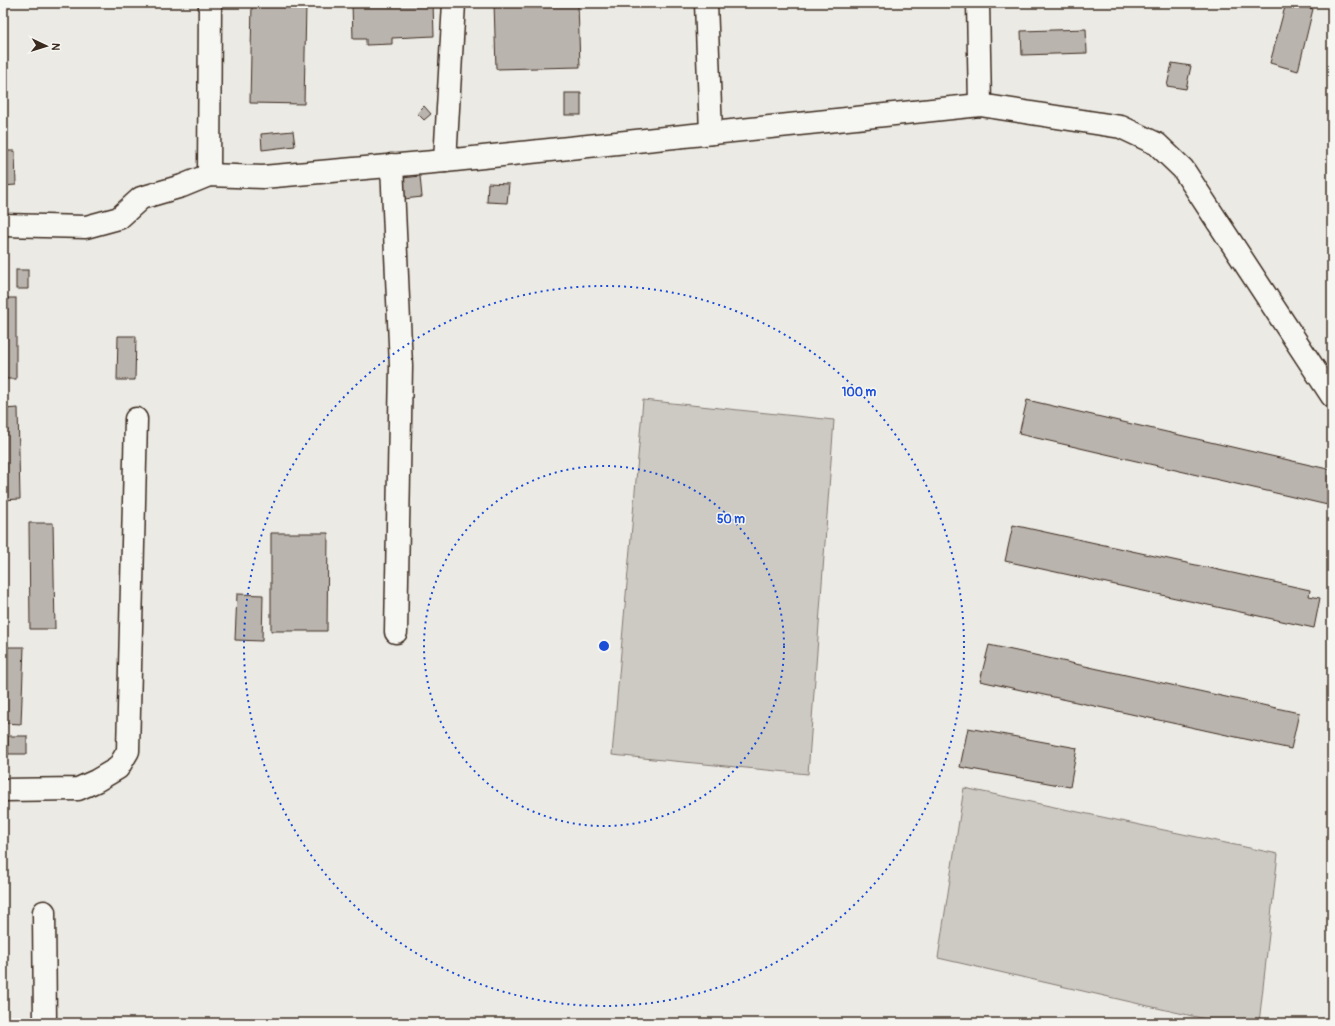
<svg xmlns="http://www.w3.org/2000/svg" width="1335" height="1026" font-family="Pangolin,sans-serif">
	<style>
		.green { fill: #cdcac4; stroke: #847a71 }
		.building { fill: #bab4ae; stroke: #3b2a1e }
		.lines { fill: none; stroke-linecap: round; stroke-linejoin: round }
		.minor-casing { stroke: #3b2a1e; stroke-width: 25 }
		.minor { stroke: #f6f6f2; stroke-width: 22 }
		.ring { fill: none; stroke: #1d4ed8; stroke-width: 2; stroke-dasharray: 2 4 }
		.centre { fill: #1d4ed8; stroke: #f6f6f2; stroke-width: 2 }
		.ring-label { font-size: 12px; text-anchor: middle; font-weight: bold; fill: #1d4ed8; stroke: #f6f6f2; stroke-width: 3; stroke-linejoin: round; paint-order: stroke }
	</style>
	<rect width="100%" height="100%" fill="#ebeae5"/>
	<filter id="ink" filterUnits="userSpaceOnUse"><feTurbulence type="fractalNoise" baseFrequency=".025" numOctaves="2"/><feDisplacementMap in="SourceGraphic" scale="8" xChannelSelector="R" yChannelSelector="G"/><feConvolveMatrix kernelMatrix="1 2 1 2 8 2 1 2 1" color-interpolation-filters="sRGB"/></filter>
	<g filter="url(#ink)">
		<g class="green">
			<path d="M643,400L834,420L808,774L612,755Z"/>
			<path d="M964,788L1278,854L1259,1023H1223L938,958Z"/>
		</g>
		<g class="building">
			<path d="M252,3L306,4L304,104L250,103Z"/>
			<path d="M352,3H433L434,36L392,38V44L366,45V39H353Z"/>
			<path d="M494,3H578L580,67L496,69Z"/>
			<path d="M1286,3H1292L1313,9L1298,71L1270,63Z"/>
			<path d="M1086,29L1087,53L1022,55L1021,31Z"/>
			<path d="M1172,63L1191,66L1186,89L1167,86Z"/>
			<rect x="565" y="93" width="16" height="22"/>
			<path d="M424,106L431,114L424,120L417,113Z"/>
			<path d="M293,131L295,146L262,150L261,134Z"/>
			<path d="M3,151H15L16,185L3,186Z"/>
			<path d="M420,176L422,197L404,199L403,178Z"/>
			<path d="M488,183L509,184L507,203L487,202Z"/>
			<rect x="16" y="270" width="12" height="19"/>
			<rect x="3" y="298" width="13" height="81"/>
			<path d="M118,336H136L135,380H117Z"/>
			<path d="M1027,400L1332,470V506L1019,434Z"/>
			<path d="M18,408L20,499L3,500V409Z"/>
			<path d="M29,523H53L55,629H30Z"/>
			<path d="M1013,525L1310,590L1309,596L1320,598L1314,628L1005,561Z"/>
			<path d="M271,533H328L327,631H271Z"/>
			<path d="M237,594L263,595L262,641L235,640Z"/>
			<path d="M989,645L1299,713L1291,749L980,681Z"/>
			<path d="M3,647H24L21,724L3,723Z"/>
			<path d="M968,728L1077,748L1070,787L960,767Z"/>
			<rect x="8" y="736" width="19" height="18"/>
		</g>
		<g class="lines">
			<defs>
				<g id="minor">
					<path d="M706,3L711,133"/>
					<path d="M978,3L980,105"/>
					<path d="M445,161L454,3"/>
					<path d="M392,165L401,366L396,632"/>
					<path d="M209,175L210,3"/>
					<path d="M3,225L86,227L119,218L141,198L182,186L209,175L263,177L445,161L980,105L1121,127L1157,144L1183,169L1332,396"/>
					<path d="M3,790L78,789L96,781L118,768L128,751L136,419"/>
					<path d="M44,912L45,1023"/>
				</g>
			</defs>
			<use href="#minor" class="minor-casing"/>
			<use href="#minor" class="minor"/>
		</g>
	</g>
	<g class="ring">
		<circle cx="604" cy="646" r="180"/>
		<circle cx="604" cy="646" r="360"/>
	</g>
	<circle cx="604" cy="646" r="6" class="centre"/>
	<g class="ring-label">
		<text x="859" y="396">100 m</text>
		<text x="731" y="523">50 m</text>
	</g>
	<rect width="1335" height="1026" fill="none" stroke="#f6f6f2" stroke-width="16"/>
	<rect x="8" y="8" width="1319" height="1010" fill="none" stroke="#3b2a1e" stroke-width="1.5" filter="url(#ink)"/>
	<g transform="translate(46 46) rotate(94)" stroke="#f6f6f2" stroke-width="3" paint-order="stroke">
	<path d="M0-3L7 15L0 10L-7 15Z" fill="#3b2a1e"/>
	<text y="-6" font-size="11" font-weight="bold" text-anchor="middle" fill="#3b2a1e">N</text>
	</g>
</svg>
